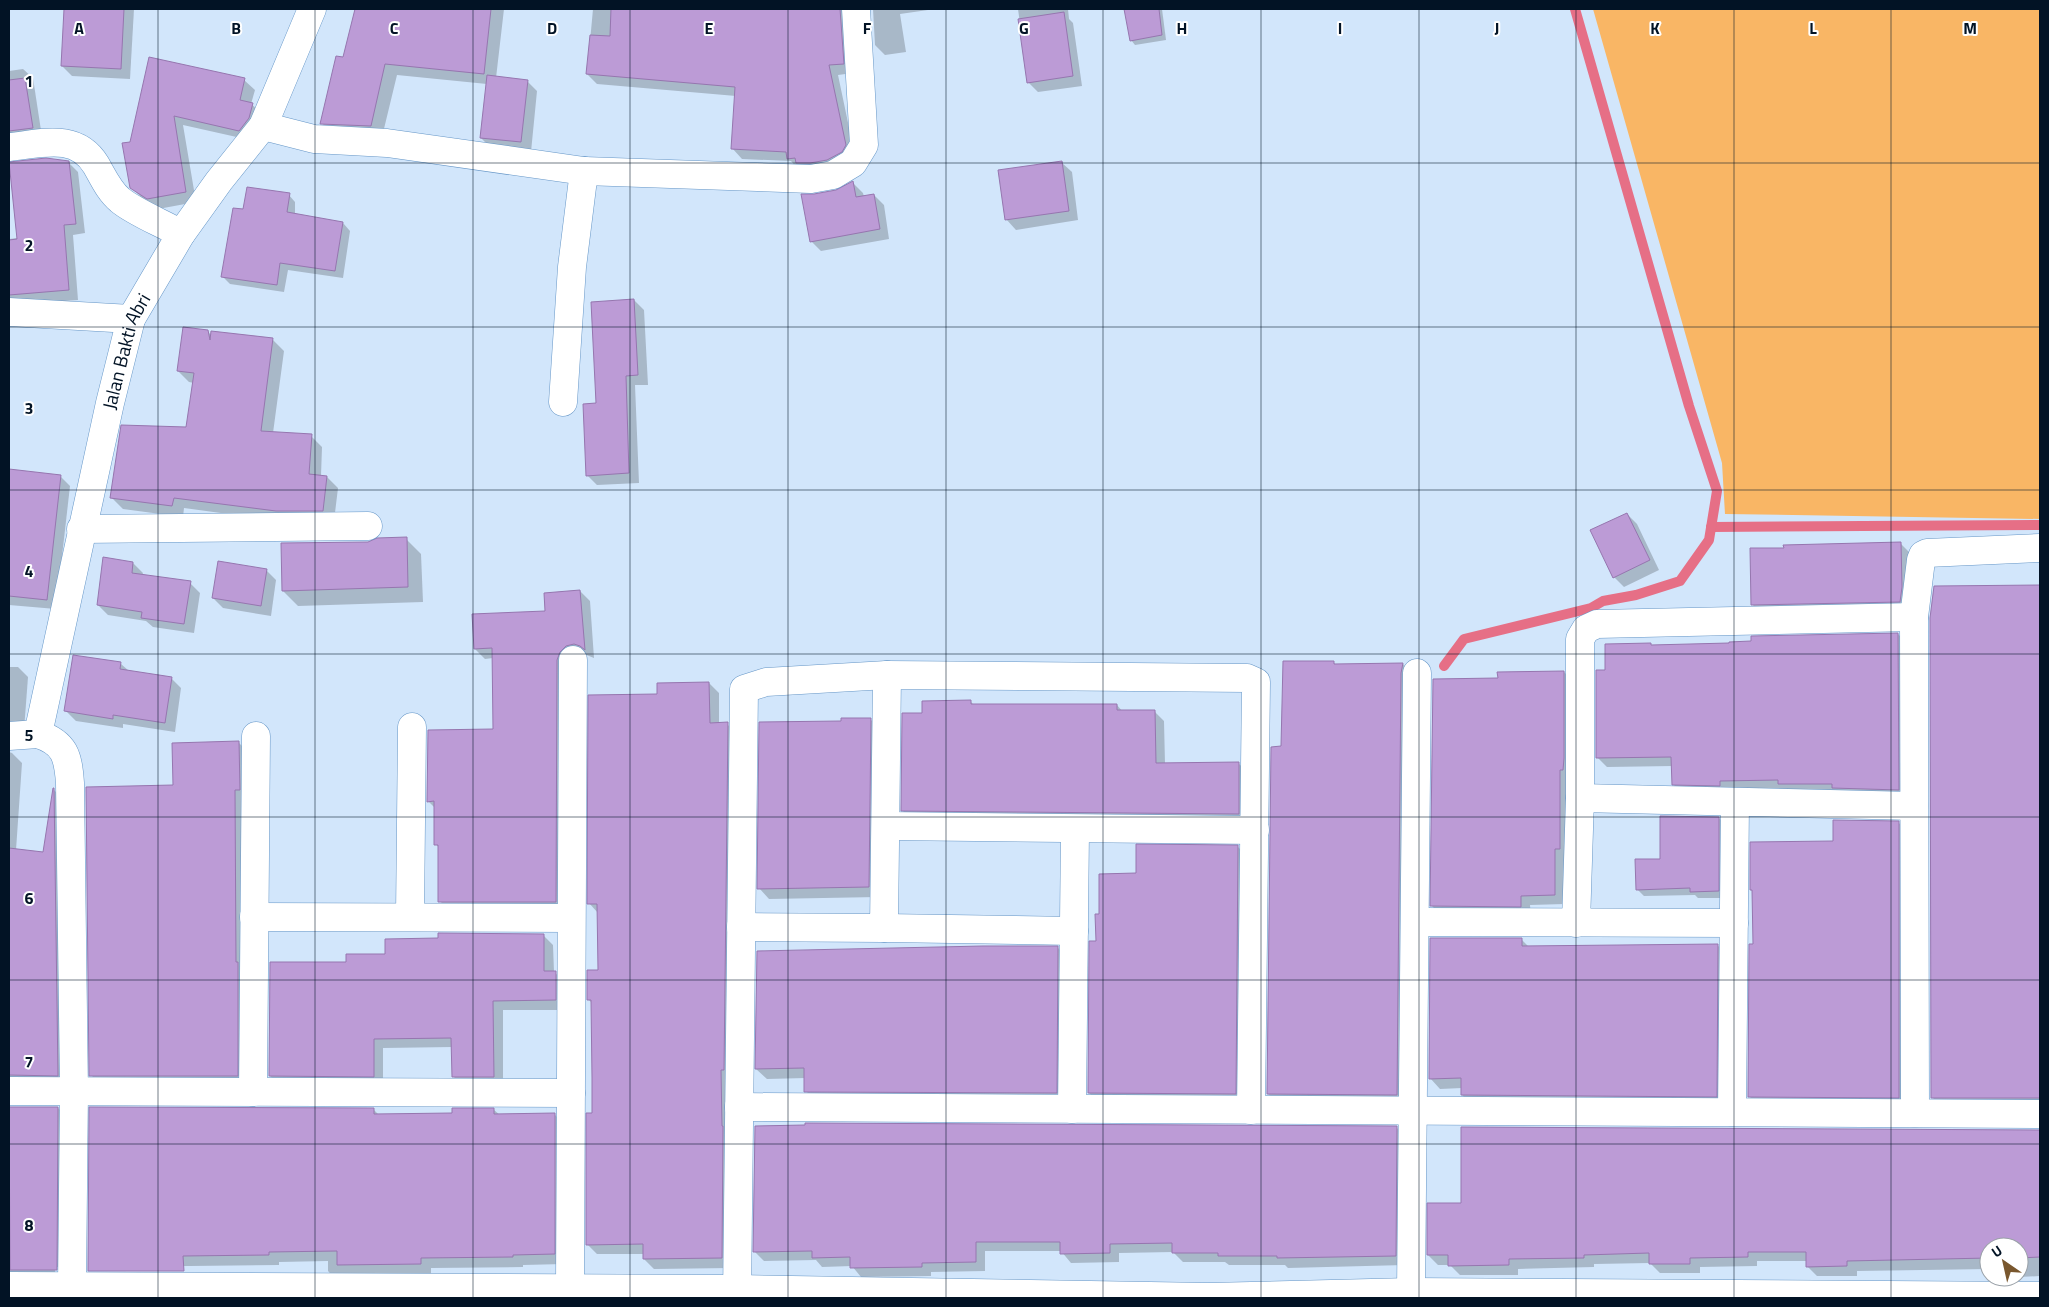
<svg xmlns="http://www.w3.org/2000/svg" width="2049" height="1307" font-family="'Titillium Web',sans-serif">
	<style>
		.green { fill: #f9b665 }
		.shadow { fill: #0003 }
		.lines { fill: none; stroke-linecap: round; stroke-linejoin: round }
		.stream { stroke: #e66f86; stroke-width: 10 }
		.building { fill: #bc9bd6; stroke: #9676af }
		.street-casing { stroke: #6596c7; stroke-width: 29 }
		.secondary-casing { stroke: #6596c7; stroke-width: 29 }
		.street { stroke: #fff; stroke-width: 28 }
		.secondary { stroke: #fff; stroke-width: 28 }
		.grid { fill: none; stroke: #021325; stroke-width: 1; stroke-opacity: 0.55 }
		.labels { text-anchor: middle; stroke-width: 4; stroke-linejoin: round; paint-order: stroke }
		.street-label { font-size: 19px; fill: #021325; stroke: #fff }
		.grid-label { font-size: 16px; text-anchor: middle; font-weight: bold; fill: #021325; stroke: #fff; stroke-width: 4; stroke-linejoin: round; paint-order: stroke }
	</style>
	<rect width="100%" height="100%" fill="#d2e6fb"/>
	<path class="green" d="M1593,9H2040V519L1725,514L1722,463Z"/>
	<g class="shadow">
		<path d="M65,9H134L130,79L72,76L62,66Z"/>
		<path d="M356,9H504L496,78L527,81L537,91L531,152L491,148L481,138L487,84L397,75L382,137L333,135L322,123L344,59Z"/>
		<path d="M593,9H855L853,73L838,75L855,156L852,161L798,169L791,161L742,159L732,148L736,96L597,84L587,74Z"/>
		<path d="M873,9H935L900,14L906,52L885,55L875,45Z"/>
		<path d="M1018,9H1068L1069,19L1073,23L1082,86L1038,92L1028,82Z"/>
		<path d="M1126,9H1162L1166,40L1135,45L1131,40Z"/>
		<path d="M150,59L244,80L255,90L251,104L263,114L250,140L183,125L196,202L158,209L141,197L131,187V143Z"/>
		<path d="M23,69L33,78L42,137L9,141V71Z"/>
		<path d="M68,162L78,172L85,233L73,235L78,300L9,305V239L18,238Z"/>
		<path d="M1061,162L1072,172L1078,220L1016,230L1006,219Z"/>
		<path d="M853,183L863,193L864,197L874,195L884,205L889,239L821,251L811,241L836,192Z"/>
		<path d="M288,194L295,202V215L343,223L350,231L343,278L288,270L284,292L230,284L222,276L244,211Z"/>
		<path d="M634,300L644,310L648,385H635L639,483L597,485L587,475L597,404Z"/>
		<path d="M208,332L212,336L273,340L284,351L273,433L311,436L322,447L321,476L327,477L338,488L334,521L288,522L184,508L183,517L123,509L112,498L187,428L194,383L189,382L178,371Z"/>
		<path d="M9,470L60,476L70,486L56,609L9,605Z"/>
		<path d="M1627,514L1637,524L1659,570L1624,587L1614,577Z"/>
		<path d="M406,539L421,554L423,602L298,606L283,591L368,543Z"/>
		<path d="M1901,544L1910,553L1909,610L1761,614L1752,604Z"/>
		<path d="M133,563L143,573L142,576L190,583L200,593L194,633L153,627L146,621L108,615L98,605Z"/>
		<path d="M266,570L276,580L271,616L223,608L213,598Z"/>
		<path d="M2040,586V1108L1942,1107L1932,1097L1935,588Z"/>
		<path d="M580,591L590,601L594,658L584,654L566,912H450L440,901L439,848L436,844V809L428,801L494,730L493,658L485,659L475,649L547,612Z"/>
		<path d="M1898,634L1908,644V800L1683,794L1673,784V766L1607,767L1597,757L1606,671L1650,644L1652,646L1752,643Z"/>
		<path d="M74,657L121,664L129,671L171,678L181,688L175,732L123,724V728L76,721L66,711Z"/>
		<path d="M1333,662L1337,666L1403,664L1412,674L1406,1104L1277,1103L1268,1094L1282,748Z"/>
		<path d="M9,667H18L28,677L24,730L9,734Z"/>
		<path d="M1564,672L1574,682L1570,858H1564L1565,904L1530,905L1531,916H1442L1432,906L1499,679Z"/>
		<path d="M709,683L719,693V724H727L737,734L731,1268L654,1269L644,1259V1254H597L587,1244L593,1114V1004L588,999L599,971L598,913L589,903L658,695Z"/>
		<path d="M970,701L975,706L1117,705L1123,712H1155L1164,721L1165,764H1239L1249,773L1248,823L912,820L902,810L923,714Z"/>
		<path d="M870,719L880,729L878,897L769,899L759,888L842,722Z"/>
		<path d="M238,742L248,752L247,1086L101,1085L91,1075L174,786Z"/>
		<path d="M9,752L12,753L22,763L16,850L44,853L54,790L64,800L68,1085L9,1090Z"/>
		<path d="M1719,818L1726,825L1725,898H1698L1695,895L1644,896L1637,889L1662,860Z"/>
		<path d="M1898,822L1908,833L1909,1107L1759,1106L1749,1096L1754,945L1753,892L1751,890L1834,842Z"/>
		<path d="M1238,847L1248,857L1245,1104L1099,1103L1089,1093L1097,942L1138,874Z"/>
		<path d="M543,935L553,945L554,972L565,982V1010H503V1086H463L453,1076V1047L383,1048V1086H280L270,1076L348,963L386,955Z"/>
		<path d="M1521,939L1529,947L1717,945L1728,955L1726,1106L1472,1105L1462,1095V1088L1440,1089L1430,1078Z"/>
		<path d="M1058,948L1068,958L1066,1103L816,1101L806,1091V1078L767,1079L756,1069Z"/>
		<path d="M9,1108H58L68,1118L66,1267H55V1280L9,1283Z"/>
		<path d="M373,1109L379,1115L453,1114L494,1110L500,1115H555L565,1125L564,1264L523,1265V1267L431,1268V1274H399L338,1282L328,1271V1261L279,1262V1265L100,1267Z"/>
		<path d="M1396,1127L1406,1137L1405,1265L1288,1268L1285,1265H1229L1225,1262H1183L1173,1252L1119,1253V1262L1071,1263L1061,1251H985V1271L931,1272V1276L861,1277L852,1266L822,1267L816,1260L764,1261L754,1251Z"/>
		<path d="M1462,1128L2040,1131V1276L2019,1277V1247H1989V1269L1857,1271V1276H1817L1807,1266V1261H1757V1266L1700,1267V1273H1660L1650,1263L1594,1264V1267L1518,1269V1275H1460L1450,1265H1438L1428,1255L1463,1204Z"/>
	</g>
	<g class="lines">
		<g class="stream">
			<path d="M1711,527L2040,525"/>
			<path d="M1444,666L1464,639L1591,608L1603,601L1636,595L1680,581L1709,540L1717,491L1689,406L1575,9"/>
		</g>
	</g>
	<g class="building">
		<path d="M64,9H124L121,69L61,66Z"/>
		<path d="M355,9H491L484,74L385,64L371,126L320,124L336,56L343,57Z"/>
		<path d="M611,9H840L844,64L829,65L846,145L842,152L827,160L810,163H796L795,158L787,159L786,152L731,149L735,87L586,74L590,35L610,36Z"/>
		<path d="M1124,9H1159L1162,35L1130,41Z"/>
		<path d="M1064,12L1073,76L1027,83L1018,19Z"/>
		<path d="M149,57L245,78L240,100L253,103L249,118L239,131L174,116L186,192L147,199L130,188L122,143L130,142Z"/>
		<path d="M487,75L528,80L521,142L480,138Z"/>
		<path d="M25,78L33,128L9,131V80Z"/>
		<path d="M46,158L69,161L76,224L64,225L69,290L9,295V240L17,239L9,162Z"/>
		<path d="M1062,161L1069,211L1005,220L998,170Z"/>
		<path d="M853,181L856,197L874,194L880,229L810,242L801,194H814L836,190Z"/>
		<path d="M247,187L290,193L287,212L343,222L335,271L280,263L277,285L221,277L233,208L243,209Z"/>
		<path d="M634,299L638,375L626,376L629,473L586,476L583,404L596,403L591,302Z"/>
		<path d="M183,327L208,330L210,340L211,331L273,338L261,431L312,434L309,474L327,476L323,511H276L174,498L172,506L110,498L121,425L186,427L194,373L177,371Z"/>
		<path d="M9,469L61,475L47,600L9,596Z"/>
		<path d="M1627,513L1650,560L1613,578L1590,530Z"/>
		<path d="M407,537L408,587L282,591L281,543L368,542L377,538Z"/>
		<path d="M1901,542L1902,587L1900,602L1751,605L1750,548H1784L1783,545Z"/>
		<path d="M103,557L133,562L132,573L191,581L184,624L141,618L142,612L97,605Z"/>
		<path d="M218,561L267,569L261,606L212,598Z"/>
		<path d="M2040,585V1098H1931L1930,618L1934,586Z"/>
		<path d="M580,590L585,650L580,646L574,644L566,646L560,652L557,660L556,902H438V845H434V801L427,802L428,730L493,729L492,648L474,649L472,614L545,611L544,593Z"/>
		<path d="M1898,633L1899,790L1832,788V784H1778V780L1720,781V786L1672,785L1671,757L1596,758V670H1605V644L1651,643V645L1729,643V642L1751,641V636Z"/>
		<path d="M73,655L121,662L120,669L172,677L165,723L113,715V719L64,711Z"/>
		<path d="M1283,661H1334V664L1403,663L1401,673L1397,1095L1267,1094L1271,747L1281,746Z"/>
		<path d="M1564,671V758L1563,770H1560V849H1555V895L1521,896V907L1430,906L1433,679L1498,678L1497,672Z"/>
		<path d="M709,682L710,723L728,722L724,1070H721L722,1126H723L722,1258L643,1259V1244L586,1245V1113H592V1078L591,1000H587V970H598L597,904H587L588,695L657,694V683Z"/>
		<path d="M971,700V704H1117V710H1155L1156,763L1239,762V814L901,811L902,713H922V701Z"/>
		<path d="M841,718H871L869,887L757,889L759,722L841,721Z"/>
		<path d="M239,741L240,790H235L236,962H238V1076H89L86,787L173,785L172,743Z"/>
		<path d="M53,788H54L58,1076L9,1075V848L43,852Z"/>
		<path d="M1660,816L1719,817V891L1690,892V888L1636,890L1635,859H1660Z"/>
		<path d="M1833,820L1899,821V1098L1748,1097L1749,944H1753L1752,890H1750V842L1833,841Z"/>
		<path d="M1136,844L1238,845L1236,1094L1088,1093L1089,941H1096L1095,914H1099V874L1136,873Z"/>
		<path d="M438,933L544,934V971H556V1000L493,1001L494,1077H452L451,1038L374,1039V1077L269,1076L270,962H346V954H385V939L438,938Z"/>
		<path d="M1430,938H1522V946L1718,944L1717,1097L1461,1095V1078L1429,1079Z"/>
		<path d="M983,946H1058L1057,1093L804,1092V1068L755,1069L757,951Z"/>
		<path d="M9,1107H58L57,1270H10Z"/>
		<path d="M89,1107L374,1108V1114L452,1113V1108H494V1114L555,1113V1254L513,1255V1257L421,1258V1264L337,1265V1251L269,1252V1255L183,1256L184,1271H88Z"/>
		<path d="M805,1123L1397,1126L1396,1256L1277,1258V1256H1218V1253H1172V1243L1110,1244V1253L1060,1254V1242H976V1262L922,1263V1267L850,1268V1257L812,1258V1251L753,1252L755,1126L805,1125Z"/>
		<path d="M1461,1127L2040,1130V1257L2019,1258V1247H1989V1258L1847,1261V1266L1806,1267V1252H1748V1257L1690,1258V1264H1649V1253L1584,1255V1258L1509,1259V1265L1448,1266V1255H1427V1203H1461Z"/>
	</g>
	<g class="lines">
		<defs>
			<g id="street">
				<path d="M263,126L314,139L387,143L584,171L811,179L833,175L853,163L864,145L856,9"/>
				<path d="M9,147C41,144 76,132 96,165C103,177 109,191 120,200C134,212 164,224 181,234"/>
				<path d="M9,312L131,319"/>
				<path d="M563,402L572,267L584,171"/>
				<path d="M81,529L368,526"/>
				<path d="M38,734C65,743 68,756 70,783L74,1091L72,1286"/>
				<path d="M1580,798L1914,806"/>
				<path d="M886,826L1255,830"/>
				<path d="M254,917L571,918"/>
				<path d="M410,917L412,727"/>
				<path d="M1415,922L1734,923"/>
				<path d="M1576,923L1580,798V639L1586,629L1597,624L1914,617"/>
				<path d="M741,927L884,928L887,675"/>
				<path d="M884,928L1074,931"/>
				<path d="M9,1091L571,1093"/>
				<path d="M253,1092L256,736"/>
				<path d="M739,1107L2040,1114"/>
				<path d="M1072,1109L1075,830"/>
				<path d="M1732,1112L1735,802"/>
				<path d="M1915,1113L1914,617L1921,560L1923,555L1927,553L2040,548"/>
				<path d="M9,1286L737,1289L1209,1297L1411,1292L2040,1296"/>
				<path d="M570,1288L573,660"/>
				<path d="M1411,1292L1417,673"/>
				<path d="M737,1298L744,689L766,682L887,675L1247,678L1256,682L1251,1110"/>
			</g>
			<g id="secondary">
				<path id="s1" d="M9,736L38,734L110,403L131,319L181,234L219,181L263,126L312,9"/>
			</g>
		</defs>
		<use href="#street" class="street-casing"/>
		<use href="#secondary" class="secondary-casing"/>
		<use href="#street" class="street"/>
		<use href="#secondary" class="secondary"/>
	</g>
	<path class="grid" d="M158,9V1298M315,9V1298M473,9V1298M630,9V1298M788,9V1298M946,9V1298M1103,9V1298M1261,9V1298M1419,9V1298M1576,9V1298M1734,9V1298M1891,9V1298M9,163H2040M9,327H2040M9,490H2040M9,654H2040M9,817H2040M9,980H2040M9,1144H2040"/>
	<g class="labels">
		<g class="street-label">
			<text dy="7" stroke="none"><textPath href="#s1" startOffset="422">Jalan Bakti Abri</textPath></text>
		</g>
	</g>
	<g class="grid-label">
		<text x="79" y="34">A</text>
		<text x="236" y="34">B</text>
		<text x="394" y="34">C</text>
		<text x="552" y="34">D</text>
		<text x="709" y="34">E</text>
		<text x="867" y="34">F</text>
		<text x="1024" y="34">G</text>
		<text x="1182" y="34">H</text>
		<text x="1340" y="34">I</text>
		<text x="1497" y="34">J</text>
		<text x="1655" y="34">K</text>
		<text x="1813" y="34">L</text>
		<text x="1970" y="34">M</text>
		<text x="29" y="87">1</text>
		<text x="29" y="251">2</text>
		<text x="29" y="414">3</text>
		<text x="29" y="577">4</text>
		<text x="29" y="741">5</text>
		<text x="29" y="904">6</text>
		<text x="29" y="1068">7</text>
		<text x="29" y="1231">8</text>
	</g>
	<rect width="2049" height="1307" fill="none" stroke="#021325" stroke-width="20"/>
	<g transform="translate(2004 1262) rotate(326)"><circle r="24" fill="#ffffff" stroke="#9aa1a8"/>
	<path d="M0-4L9 19L0 12L-9 19Z" fill="#79572e"/>
	<text y="-8" font-size="14" font-weight="bold" text-anchor="middle" fill="#021325">U</text>
	</g>
</svg>
